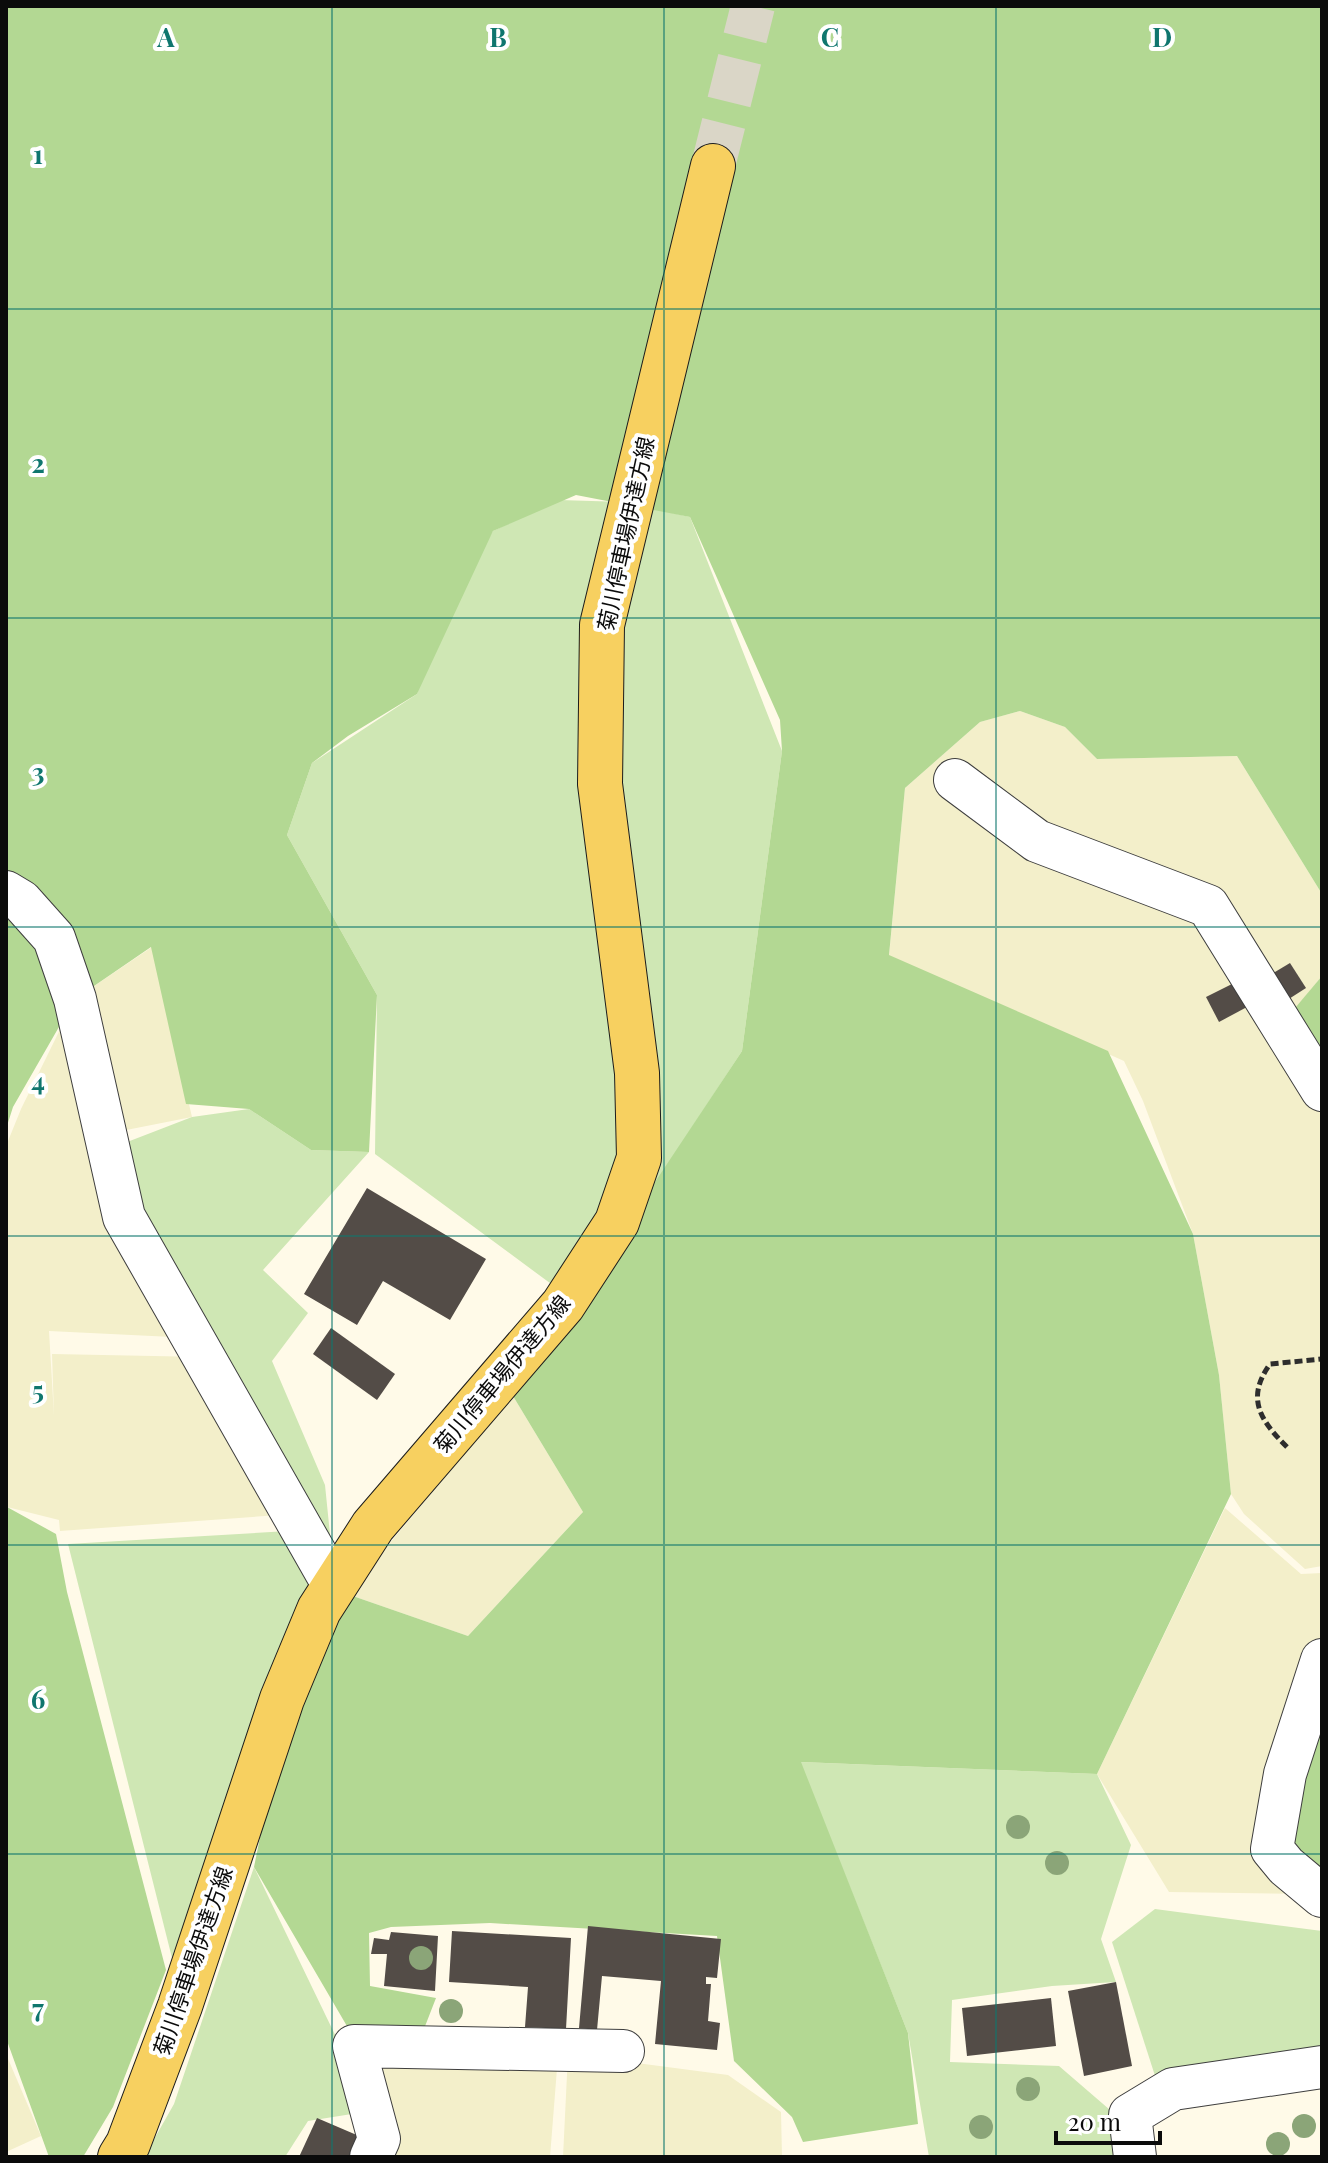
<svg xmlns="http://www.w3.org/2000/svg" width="1328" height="2163" font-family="'Playfair Display','Noto Sans JP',serif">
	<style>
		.farmland { fill: #f3efca }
		.green { fill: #cfe7b4 }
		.forest { fill: #b3d893 }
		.building { fill: #534c47 }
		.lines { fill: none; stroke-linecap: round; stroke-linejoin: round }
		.major-tunnel { stroke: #dad6c7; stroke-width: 44; stroke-dasharray: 44 22; stroke-linecap: butt }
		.minor-casing { stroke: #3e3e3e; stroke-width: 44 }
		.major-casing { stroke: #1c1c1c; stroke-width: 46 }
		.path { stroke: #2d2d2d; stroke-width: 5; stroke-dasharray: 8 4; stroke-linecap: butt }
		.minor { stroke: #fff; stroke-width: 42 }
		.major { stroke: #f7d060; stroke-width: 44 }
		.tree { fill: #8ba578 }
		.grid { fill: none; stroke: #0f766e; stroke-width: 2; stroke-opacity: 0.55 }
		.labels { text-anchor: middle; stroke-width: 8; stroke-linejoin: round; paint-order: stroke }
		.street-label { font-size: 22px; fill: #0b0b0b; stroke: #fff }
		.grid-label { font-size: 26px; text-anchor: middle; font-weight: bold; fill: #0f766e; stroke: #fff; stroke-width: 8; stroke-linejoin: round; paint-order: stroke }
	</style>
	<rect width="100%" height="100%" fill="#fffae8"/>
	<g class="farmland">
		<path d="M1020,711L1065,727L1097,759L1237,756L1322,894V976L1286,1021L1322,1092V1566L1305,1569L1244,1514L1231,1494L1219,1375L1193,1234L1143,1101L1124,1061L889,956L905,788L980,722Z"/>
		<path d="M152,947L192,1117L106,1134L193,1338L49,1331L54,1416L52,1354L204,1357L293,1514L60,1531L59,1520L7,1507L6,1146L21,1109L75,999Z"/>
		<path d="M513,1396L583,1512L468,1636L347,1594Z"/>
		<path d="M1225,1508L1301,1574L1322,1573V1650L1308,1894L1169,1892L1097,1774Z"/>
		<path d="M6,2054L41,2136L6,2152Z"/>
		<path d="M568,2054L728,2075L781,2112L782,2157H563Z"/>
		<path d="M558,2056L550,2157H386L367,2058Z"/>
	</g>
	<g class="green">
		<path d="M559,500L624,502L690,517L782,751L742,1051L577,1303L375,1154L377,995L287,835L312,763L417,694L437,630L493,531Z"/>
		<path d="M249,1109L311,1150L369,1152L263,1270L308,1313L272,1361L325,1485L331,1544L109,1149L192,1117Z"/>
		<path d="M288,1531L318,1590L279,1647L172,1958L68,1544Z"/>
		<path d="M800,1762L1097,1774L1131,1845L1101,1939L1116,1982L1052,1986L952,2000L950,2062L1059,2066L1117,2116L1120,2157H929L908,2033Z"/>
		<path d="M254,1867L339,2043L358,2113L308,2121L285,2157H144L174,2104Z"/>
		<path d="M1155,1909L1322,1931V2056L1157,2082L1112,1942Z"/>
	</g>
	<g class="forest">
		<path d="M6,6H1322V894L1237,756L1097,759L1065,727L1020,711L980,722L905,788L889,955L1108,1051L1193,1234L1219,1375L1231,1494L1097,1774L801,1762L908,2033L918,2124L803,2142L792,2117L734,2061L717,1936L490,1923L391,1927L369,1933L370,1986L436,1998L422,2034L351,2033L254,1867L275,1764L347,1594L468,1636L583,1512L513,1396L742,1051L782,751L780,720L690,517L576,495L493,531L417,694L348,736L312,763L287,835L377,995L369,1152L311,1150L249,1109L186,1104L151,947L75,999L13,1107L6,1129Z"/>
		<path d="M1322,976V1092L1285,1020Z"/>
		<path d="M6,1502L7,1507L56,1534L67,1592L166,1970L113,2107L83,2157H49L6,2038Z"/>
		<path d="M1322,1692V1871L1273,1851Z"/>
	</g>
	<g class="building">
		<path d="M1290,963L1306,988L1281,1004L1265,978Z"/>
		<path d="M1234,983L1247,1007L1219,1022L1206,997Z"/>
		<path d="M367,1188L486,1259L450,1320L383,1281L357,1325L304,1294Z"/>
		<path d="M331,1328L395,1374L377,1400L313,1354Z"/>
		<path d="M588,1926L721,1939L717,1978L706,1977V1984H711L708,2021L720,2023L717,2050L655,2044L661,1981L602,1976L597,2030L579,2028Z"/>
		<path d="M452,1931L571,1938L566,2029L525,2027L528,1987L449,1982Z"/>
		<path d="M391,1932L438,1936L435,1991L384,1986L387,1954H371L374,1938L389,1940Z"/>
		<path d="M1116,1982L1132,2066L1084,2076L1068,1991Z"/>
		<path d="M1051,1998L1056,2046L967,2056L962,2008Z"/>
		<path d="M317,2118L366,2139L358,2157H299Z"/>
	</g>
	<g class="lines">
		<path class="major-tunnel" d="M713,166L753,6"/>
		<defs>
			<g id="minor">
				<path d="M955,780L1037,841L1208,906L1322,1090"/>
				<path d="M6,892L21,901L54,938L75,999L124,1217L334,1586"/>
				<path d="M1322,1660L1285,1774L1272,1849L1286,1866L1322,1896"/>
				<path d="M371,2157L379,2139L354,2046L623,2051"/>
				<path d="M1135,2157L1130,2115L1173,2089L1322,2067"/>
			</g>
			<path id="major" d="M120,2157L128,2144L180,2006L282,1699L319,1610L373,1526L563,1305L617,1222L639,1158L637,1073L600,784L602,625L713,166"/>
		</defs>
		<use href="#minor" class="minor-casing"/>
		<use href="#major" class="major-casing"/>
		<path class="path" d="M1287,1447C1261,1421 1245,1399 1270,1364L1322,1359"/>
		<use href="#minor" class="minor"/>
		<use href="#major" class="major"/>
	</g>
	<g class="tree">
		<circle cx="1018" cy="1827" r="12"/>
		<circle cx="1057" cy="1863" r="12"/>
		<circle cx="421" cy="1958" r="12"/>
		<circle cx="451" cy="2011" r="12"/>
		<circle cx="1028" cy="2089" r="12"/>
		<circle cx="1304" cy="2126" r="12"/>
		<circle cx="981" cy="2127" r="12"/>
		<circle cx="1278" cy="2144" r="12"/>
	</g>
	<path class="grid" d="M332,6V2157M664,6V2157M996,6V2157M6,309H1322M6,618H1322M6,927H1322M6,1236H1322M6,1545H1322M6,1854H1322"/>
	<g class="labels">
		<g class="street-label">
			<text transform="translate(626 534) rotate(-78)" y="8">菊川停車場伊達方線</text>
			<text transform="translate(502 1374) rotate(-50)" y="8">菊川停車場伊達方線</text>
			<text transform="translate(193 1961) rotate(-71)" y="8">菊川停車場伊達方線</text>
		</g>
	</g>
	<g class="grid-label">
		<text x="166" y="47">A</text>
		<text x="498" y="47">B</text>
		<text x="830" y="47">C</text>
		<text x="1162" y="47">D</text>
		<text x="38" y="164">1</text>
		<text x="38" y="473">2</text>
		<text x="38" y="782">3</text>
		<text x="38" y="1091">4</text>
		<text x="38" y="1400">5</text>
		<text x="38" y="1709">6</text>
		<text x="38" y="2018">7</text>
	</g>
	<rect width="1328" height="2163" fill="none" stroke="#0b0b0b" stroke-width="16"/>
	<path d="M1056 2131v12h104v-12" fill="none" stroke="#0b0b0b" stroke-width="4"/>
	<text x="1068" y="2131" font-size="24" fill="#0b0b0b" stroke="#ffffff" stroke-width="6" paint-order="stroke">20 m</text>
</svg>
